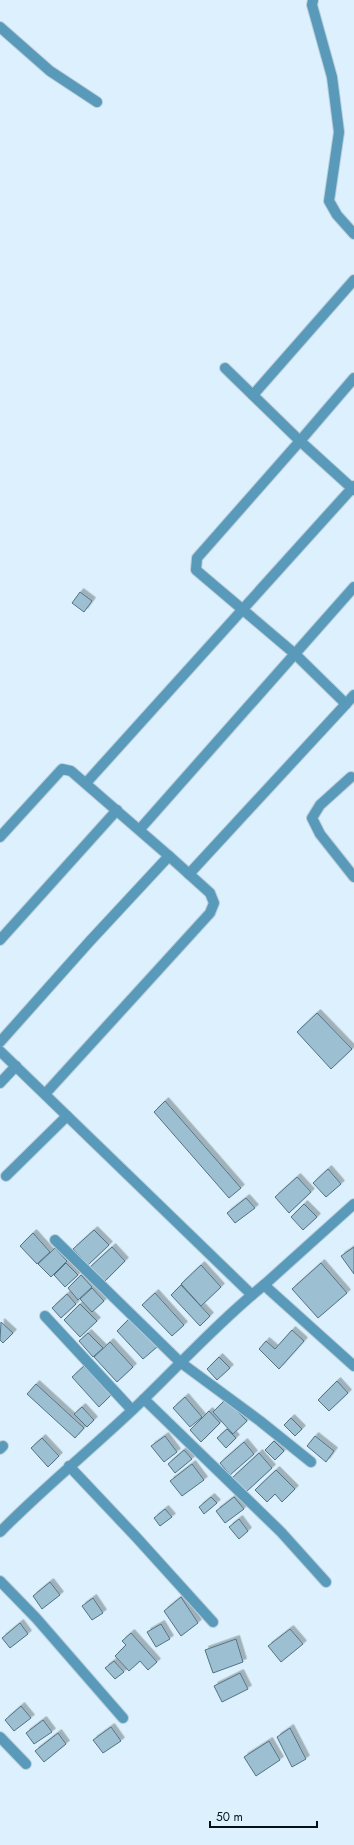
<svg xmlns="http://www.w3.org/2000/svg" width="354" height="1845" font-family="Jost,sans-serif">
	<style>
		.building { fill: #9cbfd2; stroke: #527385; filter: url(#shadow) }
		.lines { fill: none; stroke-linecap: round; stroke-linejoin: round }
		.minor-casing { stroke: #b9cdd8; stroke-width: 12 }
		.minor { stroke: #599abb; stroke-width: 10 }
	</style>
	<defs>
		<filter id="shadow"><feDropShadow dx="3.5" dy="-3.5" stdDeviation="0" flood-color="#0004"/></filter>
	</defs>
	<rect width="100%" height="100%" fill="#dcf1fd"/>
	<g class="building">
		<path d="M80,592L92,601L84,612L72,603Z"/>
		<path d="M317,1013L352,1049L331,1069L297,1032Z"/>
		<path d="M165,1101L241,1188L229,1198L154,1112Z"/>
		<path d="M328,1169L341,1184L326,1197L313,1183Z"/>
		<path d="M297,1177L311,1192L289,1213L275,1197Z"/>
		<path d="M246,1198L255,1208L235,1223L227,1213Z"/>
		<path d="M304,1204L317,1217L303,1230L291,1217Z"/>
		<path d="M94,1230L109,1245L88,1265L73,1249Z"/>
		<path d="M33,1233L50,1252L37,1264L20,1246Z"/>
		<path d="M112,1247L125,1261L103,1283L89,1268Z"/>
		<path d="M354,1247V1274L341,1256Z"/>
		<path d="M55,1248L67,1261L51,1277L38,1264Z"/>
		<path d="M66,1263L78,1275L65,1287L54,1275Z"/>
		<path d="M321,1263L347,1293L318,1318L292,1289Z"/>
		<path d="M201,1265L221,1287L201,1306L181,1284Z"/>
		<path d="M81,1275L92,1287L78,1300L68,1288Z"/>
		<path d="M181,1285L210,1316L200,1326L171,1295Z"/>
		<path d="M92,1288L104,1301L92,1312L80,1299Z"/>
		<path d="M155,1293L184,1325L172,1336L142,1305Z"/>
		<path d="M67,1294L76,1304L61,1318L52,1308Z"/>
		<path d="M80,1304L97,1321L80,1337L64,1320Z"/>
		<path d="M130,1318L157,1347L143,1359L117,1331Z"/>
		<path d="M1,1322L13,1333L3,1343L0,1340Z"/>
		<path d="M292,1330L304,1341L279,1369L259,1349L266,1341L275,1349Z"/>
		<path d="M88,1333L103,1348L93,1357L79,1341Z"/>
		<path d="M110,1342L133,1367L117,1382L94,1357Z"/>
		<path d="M219,1357L230,1368L217,1380L207,1369Z"/>
		<path d="M84,1366L111,1395L99,1407L72,1377Z"/>
		<path d="M337,1381L348,1393L329,1411L318,1400Z"/>
		<path d="M36,1384L84,1428L75,1438L27,1394Z"/>
		<path d="M185,1397L202,1417L190,1427L173,1408Z"/>
		<path d="M226,1399L247,1421L233,1434L213,1412Z"/>
		<path d="M82,1407L94,1420L87,1427L74,1414Z"/>
		<path d="M209,1411L220,1423L201,1442L190,1430Z"/>
		<path d="M291,1418L302,1429L295,1436L284,1425Z"/>
		<path d="M227,1429L236,1438L226,1448L217,1438Z"/>
		<path d="M165,1436L177,1452L164,1462L151,1446Z"/>
		<path d="M315,1436L334,1451L326,1462L307,1446Z"/>
		<path d="M42,1438L59,1456L48,1467L31,1448Z"/>
		<path d="M274,1441L284,1451L275,1460L265,1450Z"/>
		<path d="M244,1442L254,1454L230,1475L220,1463Z"/>
		<path d="M184,1450L192,1459L175,1473L168,1464Z"/>
		<path d="M259,1453L272,1468L246,1492L232,1478Z"/>
		<path d="M192,1464L204,1480L182,1496L170,1481Z"/>
		<path d="M276,1470L295,1489L282,1502L275,1494L267,1502L255,1490Z"/>
		<path d="M211,1497L217,1503L204,1514L199,1507Z"/>
		<path d="M234,1497L244,1509L225,1523L216,1511Z"/>
		<path d="M165,1509L172,1517L160,1526L154,1518Z"/>
		<path d="M239,1519L248,1531L239,1539L229,1527Z"/>
		<path d="M50,1582L60,1595L42,1609L33,1596Z"/>
		<path d="M181,1597L198,1623L181,1636L164,1611Z"/>
		<path d="M93,1598L103,1613L92,1620L82,1606Z"/>
		<path d="M20,1623L28,1634L10,1648L2,1638Z"/>
		<path d="M161,1624L170,1639L156,1647L147,1632Z"/>
		<path d="M290,1629L303,1644L281,1662L268,1646Z"/>
		<path d="M131,1633L157,1662L148,1670L140,1661L129,1671L115,1656L126,1645L122,1641Z"/>
		<path d="M236,1639L243,1662L213,1673L205,1650Z"/>
		<path d="M114,1661L124,1672L115,1679L105,1668Z"/>
		<path d="M240,1673L248,1689L222,1702L214,1686Z"/>
		<path d="M21,1706L31,1718L14,1731L5,1720Z"/>
		<path d="M43,1720L52,1732L34,1744L26,1733Z"/>
		<path d="M111,1727L121,1741L103,1753L93,1740Z"/>
		<path d="M290,1728L306,1759L292,1767L277,1737Z"/>
		<path d="M58,1733L66,1744L44,1762L35,1751Z"/>
		<path d="M269,1741L280,1760L256,1776L244,1757Z"/>
	</g>
	<g class="lines">
		<defs>
			<g id="minor">
				<path d="M313,0L312,5L332,77L339,132L329,201L337,215L354,234"/>
				<path d="M0,27L50,71L97,102"/>
				<path d="M225,368L300,441L354,378"/>
				<path d="M253,395L354,280"/>
				<path d="M354,490L300,441L197,558L196,570L295,654L346,704L354,695"/>
				<path d="M351,777L320,805L312,818L320,834L354,877"/>
				<path d="M86,783L354,486"/>
				<path d="M140,829L354,587"/>
				<path d="M0,837L62,769L71,771L169,856L90,941L0,1042"/>
				<path d="M189,874L346,704"/>
				<path d="M0,940L117,810"/>
				<path d="M0,1051L252,1295"/>
				<path d="M0,1083L16,1066"/>
				<path d="M45,1094L210,913L214,903L210,893L169,856"/>
				<path d="M6,1176L67,1116"/>
				<path d="M55,1240L180,1362L260,1421L311,1462"/>
				<path d="M264,1285L354,1204"/>
				<path d="M45,1316L132,1410"/>
				<path d="M144,1399L281,1532L326,1582"/>
				<path d="M0,1449L3,1446"/>
				<path d="M69,1466L137,1538L213,1622"/>
				<path d="M0,1532C46,1485 98,1444 145,1398C184,1360 221,1320 264,1285L354,1366"/>
				<path d="M0,1581L36,1618L123,1718"/>
				<path d="M0,1737L26,1764"/>
			</g>
		</defs>
		<use href="#minor" class="minor-casing"/>
		<use href="#minor" class="minor"/>
	</g>
	<path d="M210 1821v6h107v-6" fill="none" stroke="#041016" stroke-width="2"/>
	<text x="216" y="1821" font-size="12" fill="#041016" stroke="#dcf1fd" stroke-width="3" paint-order="stroke">50 m</text>
</svg>
